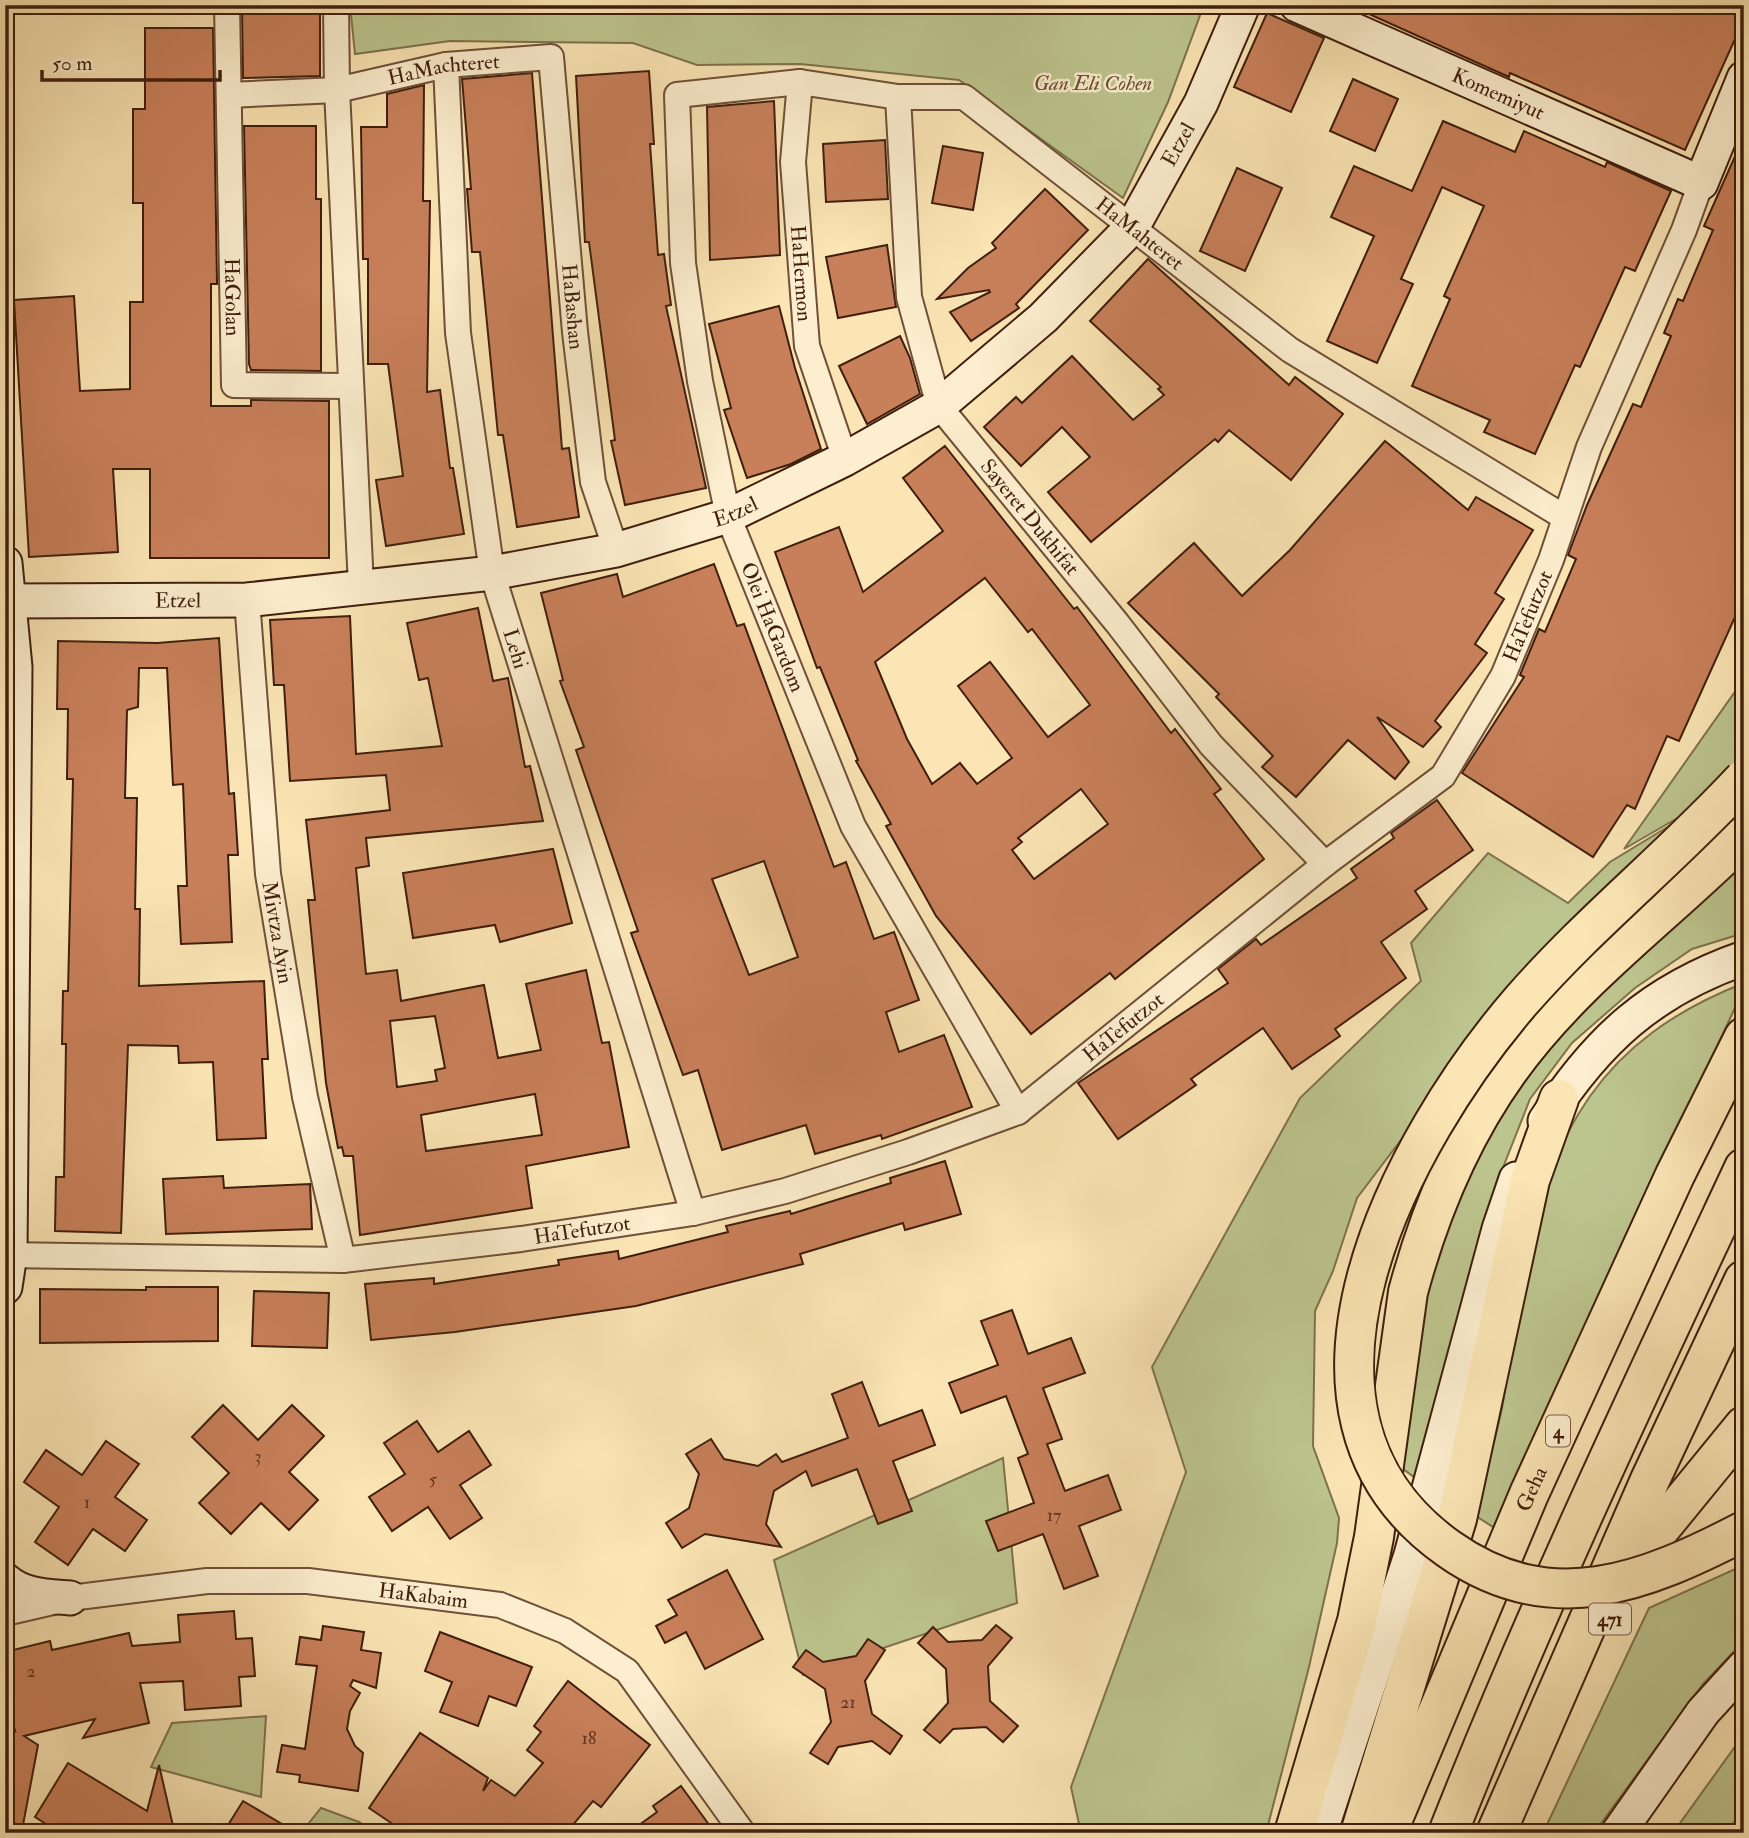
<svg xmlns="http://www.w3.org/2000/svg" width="1749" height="1838" font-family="'IM FELL Double Pica',serif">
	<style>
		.green { fill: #bdc58e; stroke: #7e724e; stroke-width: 2 }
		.building { fill: #c8805a; stroke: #401e0e; stroke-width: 2; fill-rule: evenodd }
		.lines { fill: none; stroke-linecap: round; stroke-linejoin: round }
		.street-casing { stroke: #6f5038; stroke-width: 28 }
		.secondary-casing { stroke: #401e0e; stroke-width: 37 }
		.highway-casing { stroke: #401e0e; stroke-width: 42 }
		.street { stroke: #fceece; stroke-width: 24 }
		.secondary { stroke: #fceece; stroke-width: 33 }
		.highway { stroke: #fbe5b4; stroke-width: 38 }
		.highway-bridge-casing { stroke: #401e0e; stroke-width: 42; stroke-linecap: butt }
		.highway-bridge { stroke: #fbe5b4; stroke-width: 38 }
		.labels { text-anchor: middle; stroke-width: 5; stroke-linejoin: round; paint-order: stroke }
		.number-label { font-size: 18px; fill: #623621 }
		.shield { fill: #fceece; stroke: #785c48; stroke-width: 2 }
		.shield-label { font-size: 19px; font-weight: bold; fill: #401e0e }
		.street-label { font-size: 21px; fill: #401e0e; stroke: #fceece }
		.park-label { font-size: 21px; font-style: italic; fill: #665034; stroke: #fceece }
	</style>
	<rect width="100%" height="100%" fill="#fbe5b4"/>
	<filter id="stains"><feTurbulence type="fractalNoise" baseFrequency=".00286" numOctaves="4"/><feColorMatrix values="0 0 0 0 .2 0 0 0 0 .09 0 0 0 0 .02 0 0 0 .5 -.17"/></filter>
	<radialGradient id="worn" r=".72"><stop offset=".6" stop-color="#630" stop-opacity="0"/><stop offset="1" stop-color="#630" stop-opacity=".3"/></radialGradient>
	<g class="green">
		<path d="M350,5H1192L1202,10L1168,102L1123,198L959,80L800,64L697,65L633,43L450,41L355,54Z"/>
		<path d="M1744,679V759L1700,805L1624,849Z"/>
		<path d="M1697,809L1414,1123L1357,1198L1333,1271L1315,1311L1313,1446L1339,1518L1337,1543L1309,1667L1266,1833H1081L1071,1787L1186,1472L1152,1367L1300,1098L1421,981L1411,943L1488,853L1568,903L1610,862Z"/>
		<path d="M1744,853V933L1692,949L1635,988L1572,1043L1530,1099L1504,1165L1414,1477L1399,1466C1409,1402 1414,1335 1431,1272C1480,1087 1613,980 1744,853Z"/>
		<path d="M1744,983V988L1496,1529L1476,1516C1484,1480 1494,1444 1502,1408C1510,1364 1512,1320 1521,1276C1552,1131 1599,1040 1744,983Z"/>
		<path d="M1003,1458L1017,1603L803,1675L774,1560Z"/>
		<path d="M1744,1565V1641L1703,1684L1594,1833H1543L1649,1608Z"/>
		<path d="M266,1716L261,1797L151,1767L172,1723Z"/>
		<path d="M1744,1734V1809L1726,1833H1673Z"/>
		<path d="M321,1808L359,1822L376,1833H301Z"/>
	</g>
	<g class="building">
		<path d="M242,5H320V76L243,78Z"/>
		<path d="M1349,5H1744V19L1685,150L1510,73L1509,77Z"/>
		<path d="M1267,13L1324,38L1291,112L1234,87Z"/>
		<path d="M145,28H213L217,284H211V406H251V400L329,401V558H150V469H113L118,552L29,557L14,300L74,296L80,391L130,389V302H143V203H133V109H145Z"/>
		<path d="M649,71L654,144H650L658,255L664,254L671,305L666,306L706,488L625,505L611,441L615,440L589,242H585L576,76Z"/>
		<path d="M532,73L562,449L569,448L579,517L517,527L503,435H498L480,252H472L467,189H471L462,79Z"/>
		<path d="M1353,79L1398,99L1375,151L1330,131Z"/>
		<path d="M424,85L423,201H430L427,392L440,390L450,468H453L464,534L386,546L376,480L403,476L388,364H368V259H363L361,127H387V94Z"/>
		<path d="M774,101L780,255L710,260L707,107Z"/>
		<path d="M1443,121L1515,152L1524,131L1605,167L1607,162L1671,191L1635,271L1625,267L1580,367L1575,365L1535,454L1484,432L1490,420L1412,386L1450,299L1444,296L1484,206L1442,187L1401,279L1413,284L1377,363L1327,341L1374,236L1331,217L1354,166L1412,191Z"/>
		<path d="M244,126H316V199H321V371L251,370L249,364Z"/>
		<path d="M1744,136V620L1735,617L1679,741L1667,736L1635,809L1627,805L1593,857L1462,773L1524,677L1520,675L1539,629L1545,632L1576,559L1568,555L1587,505L1633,404L1641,407L1671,336L1664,333L1678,299L1683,301L1713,230L1704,226Z"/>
		<path d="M885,140L888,199L826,202L823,144Z"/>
		<path d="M943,146L983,153L973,210L932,203Z"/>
		<path d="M1237,168L1282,188L1245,271L1200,251Z"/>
		<path d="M1045,189L1088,230L1016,304L1019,308L971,341L950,312L990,292L989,290L937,299L968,268L996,248L992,243Z"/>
		<path d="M887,245L896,307L838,318L826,257Z"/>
		<path d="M1148,259L1289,385L1295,377L1343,414L1291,480L1229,430L1218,442L1215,439L1091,542L1048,492L1090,457L1062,427L1021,466L984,427L1016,397L1022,403L1072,356L1133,420L1164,395L1158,389L1161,387L1090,321Z"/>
		<path d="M779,306L795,368L821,449L791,464L747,478L724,410L731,408L709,324Z"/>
		<path d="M900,336L910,358L920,394L867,424L839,366Z"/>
		<path d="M1385,441L1468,510L1476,497L1533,530L1495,593L1504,599L1475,644L1487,653L1435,721L1441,727L1423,747L1377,717L1409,762L1395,779L1348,740L1296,797L1262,767L1273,756L1216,697L1219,694L1128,603L1194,543L1242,596L1290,550Z"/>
		<path d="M945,446L1074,609L1077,607L1171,733L1175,729L1221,789L1214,794L1264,859L1115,979L1110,973L1031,1034L936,916L886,826L891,824L856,761L858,760L820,667L817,668L775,552L839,527L863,592L943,531L903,478ZM985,578L1028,632L1032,629L1090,705L1048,737L990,662L958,686L1012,758L977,784L960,763L932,784L907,739L875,662ZM1081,789L1108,824L1034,879L1012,850L1022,842L1018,838Z"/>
		<path d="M714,564L737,626L744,624L834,867L846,862L874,939L894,932L919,1000L886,1012L899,1052L944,1035L972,1107L882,1139L881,1135L815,1154L806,1125L722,1150L698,1070L683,1075L631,933L638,931L576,750L584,747L560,681L563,680L541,593L617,574L623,597ZM764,861L798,957L749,975L712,879Z"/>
		<path d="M478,608L493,681L508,678L525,767L530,766L543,821L366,838L369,866L356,868L366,974L397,970L401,1001L484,985L498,1058L541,1050L526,984L586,970L602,1043L609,1042L629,1147L526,1166L532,1208L360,1235L353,1156H344L342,1147L338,1148L326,1083L308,900H315L306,820L390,810L386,775L290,781L284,685H274L270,620L350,616L356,754L442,746L428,678L419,680L407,623ZM435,1016L445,1068L435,1070L437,1081L397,1087L390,1021ZM535,1094L542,1135L426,1151L421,1115Z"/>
		<path d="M219,638L229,794L234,793L238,855H228L232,942L181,944L178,886H187L183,784L173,785L167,668H139L138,707L127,710L125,798H137L135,909H140L139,986L264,981L268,1059H262L266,1138L217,1140L213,1062L179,1063L178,1046L128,1045L121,1233L55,1231L56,1177H64L66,1044H62L63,991H68L73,779H67L68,709H57L58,641L157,643Z"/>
		<path d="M1437,800L1473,850L1415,891L1427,909L1381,942L1406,978L1335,1029L1340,1036L1292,1069L1263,1028L1191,1079L1196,1085L1118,1139L1078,1083L1228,983L1218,969L1256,939L1261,945L1357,878L1351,869L1394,838L1391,833Z"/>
		<path d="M553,849L572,923L500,942L495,925L413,938L403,873Z"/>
		<path d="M945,1161L961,1214L905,1230L903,1223L800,1254L803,1264L636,1306L455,1332L371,1340L365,1284L434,1278V1284L559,1265L558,1260L618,1251L619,1259L728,1232L726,1226L790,1211L791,1214L891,1183L890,1178Z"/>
		<path d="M223,1176L224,1188L310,1184L312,1229L166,1234L163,1179Z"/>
		<path d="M146,1287H218V1341L40,1343V1289L146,1290Z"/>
		<path d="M254,1291L329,1293L327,1348L252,1346Z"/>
		<path d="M1012,1310L1028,1354L1071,1338L1085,1373L1043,1388L1062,1439L1047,1444L1065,1491L1108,1475L1121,1510L1079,1526L1098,1576L1064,1589L1043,1534L998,1551L986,1521L1034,1503L1018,1458L1028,1454L1006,1396L961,1413L949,1383L998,1365L981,1321Z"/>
		<path d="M862,1382L879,1426L922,1410L935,1445L893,1461L912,1511L878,1524L857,1469L812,1486L806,1471L774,1491L766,1524L781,1547L705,1534L682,1548L666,1523L689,1508L699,1474L686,1454L711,1439L724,1459L758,1466L776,1454L782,1462L848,1438L832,1394Z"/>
		<path d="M223,1405L258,1440L292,1405L324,1436L289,1472L318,1500L289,1530L261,1503L231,1534L199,1503L229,1473L192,1437Z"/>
		<path d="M417,1421L438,1452L469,1431L491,1465L460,1485L482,1518L450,1539L428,1507L392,1531L369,1497L405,1474L384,1443Z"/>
		<path d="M106,1441L139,1464L115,1497L147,1520L125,1551L93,1529L68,1565L35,1542L59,1507L24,1482L46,1450L82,1475Z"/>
		<path d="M727,1570L763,1639L705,1669L686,1632L665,1643L656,1626L677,1615L668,1600Z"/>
		<path d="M234,1611L236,1639L252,1638L255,1676L239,1677L241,1706L185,1710L183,1681L140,1683L149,1723L83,1738L95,1719L24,1736L38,1745L23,1825L5,1822V1725L15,1731L5,1690V1652L50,1641L52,1650L129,1633L132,1646L180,1642L178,1615Z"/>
		<path d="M996,1625L1012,1638L988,1666L990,1701L1018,1726L1003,1742L986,1727L953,1729L940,1743L924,1730L948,1703L946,1669L918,1643L933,1627L948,1642L982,1640Z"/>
		<path d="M323,1626L364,1632L361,1650L381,1653L376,1688L353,1680L350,1686L360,1693L350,1711L347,1729L355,1746L363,1753L358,1791L299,1782L300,1775L277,1772L282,1745L305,1749L317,1666L296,1664L300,1637L321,1640Z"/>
		<path d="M440,1632L532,1667L516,1706L489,1696L478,1726L440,1712L452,1682L425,1671Z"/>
		<path d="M868,1639L885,1650L865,1681L872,1714L902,1736L890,1754L872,1741L838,1747L828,1764L810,1753L831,1722L825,1689L793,1667L806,1650L823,1662L856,1656Z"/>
		<path d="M568,1681L650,1745L601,1807L593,1801L566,1833H406L369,1808L420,1733L488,1778L483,1791L491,1780L515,1796L543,1763L527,1750L541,1732L534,1726Z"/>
		<path d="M68,1763L147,1811L159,1765L173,1826L184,1833H60L35,1817Z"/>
		<path d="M681,1786L715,1833H628L657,1812L653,1806Z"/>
		<path d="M243,1801L297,1833H223Z"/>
	</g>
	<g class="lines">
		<defs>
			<g id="street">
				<path id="s1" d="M227,5L234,385L350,386"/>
				<path d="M336,5L337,90L361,586"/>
				<path id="s2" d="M446,65L458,333L492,573L693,1213"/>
				<path id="s3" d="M800,82L793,162L807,346L845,459"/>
				<path id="s4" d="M229,95L337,90L446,65L551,57L575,332L593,482L616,550"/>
				<path id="s5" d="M898,97L909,297L939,406L1117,623L1211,745L1325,864"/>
				<path id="s6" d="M247,600L268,874L305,1097L343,1260"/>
				<path id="s7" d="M1018,1112L853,826L728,516L700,381L683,263L677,95L800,82L898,97H964L1290,350L1564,517"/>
				<path id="s8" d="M5,1255L343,1260L521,1239L693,1213L785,1191L908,1152L1018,1112L1325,864L1443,776L1503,676L1551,560L1589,447L1684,230L1701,183"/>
				<path id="s9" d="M5,1613L70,1598L207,1581H308L500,1605L565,1631L627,1671L743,1833"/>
			</g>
			<g id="secondary">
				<path id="s10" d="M1297,5L1701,183L1744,78"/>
				<path d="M5,563L15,667L10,1254L5,1287"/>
				<path id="s11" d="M5,601L247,600L492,573L616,550L728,516L845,459L939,406L1043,318L1133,226L1201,103L1243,5"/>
				<path d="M1545,1121C1597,1040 1652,990 1744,958"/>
				<path d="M5,1580C23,1596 47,1596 70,1598"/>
				<path d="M1320,1833L1411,1555L1499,1229L1516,1179"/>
				<path d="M1618,1833L1703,1712L1744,1667"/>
			</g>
			<g id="highway">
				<path d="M1629,1578L1655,1535L1744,1426"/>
				<path d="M1294,1833L1357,1621L1374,1537L1408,1292C1429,1214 1460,1138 1508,1071C1572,981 1666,914 1744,836"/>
				<path d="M1360,1833L1457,1519L1530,1180L1559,1099"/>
				<path id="s12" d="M1387,1833L1529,1494L1675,1175L1744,1037"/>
				<path d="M1448,1833C1537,1607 1641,1388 1744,1168"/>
				<path d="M1496,1833L1650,1480L1744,1280"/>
			</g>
		</defs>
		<use href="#street" class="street-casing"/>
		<use href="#secondary" class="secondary-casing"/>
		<use href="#highway" class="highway-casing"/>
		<use href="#street" class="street"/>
		<use href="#secondary" class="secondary"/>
		<use href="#highway" class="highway"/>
		<defs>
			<path id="highway-bridge" d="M1744,779C1673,856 1590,922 1521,1001C1403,1138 1253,1411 1449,1549C1551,1621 1645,1582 1744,1531"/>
		</defs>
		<use href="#highway-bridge" class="highway-bridge-casing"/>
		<use href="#highway-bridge" class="highway-bridge"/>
	</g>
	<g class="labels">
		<g class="number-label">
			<text x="258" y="1462">3</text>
			<text x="433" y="1485">5</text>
			<text x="87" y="1508">1</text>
			<text x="1054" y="1521">17</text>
			<text x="31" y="1677">2</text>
			<text x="848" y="1708">21</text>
			<text x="589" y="1744">18</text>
		</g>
		<g class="shield">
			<rect x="1546" y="1415.5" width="24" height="31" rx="5"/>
			<rect x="1589" y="1603.5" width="42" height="31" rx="5"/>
		</g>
		<g class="shield-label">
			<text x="1558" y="1438">4</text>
			<text x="1610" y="1626">471</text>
		</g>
		<g class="street-label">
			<text dy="7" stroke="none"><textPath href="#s4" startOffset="217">HaMachteret</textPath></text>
			<text dy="7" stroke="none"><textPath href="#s10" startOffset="220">Komemiyut</textPath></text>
			<text dy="7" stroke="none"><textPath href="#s11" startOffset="1328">Etzel</textPath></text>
			<text dy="7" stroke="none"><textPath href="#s7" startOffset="1601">HaMahteret</textPath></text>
			<text dy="7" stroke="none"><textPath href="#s3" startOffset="192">HaHermon</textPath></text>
			<text dy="7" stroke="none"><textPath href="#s1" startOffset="292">HaGolan</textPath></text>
			<text dy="7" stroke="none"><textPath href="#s4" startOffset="576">HaBashan</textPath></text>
			<text dy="7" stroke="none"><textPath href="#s11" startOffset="740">Etzel</textPath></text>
			<text dy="7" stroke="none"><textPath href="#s5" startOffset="457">Sayeret Dukhifat</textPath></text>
			<text dy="7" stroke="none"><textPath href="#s11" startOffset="173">Etzel</textPath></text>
			<text dy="7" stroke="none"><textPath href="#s8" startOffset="1755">HaTefutzot</textPath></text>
			<text transform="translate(773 627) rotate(68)" y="7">Olei HaGardom</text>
			<text dy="7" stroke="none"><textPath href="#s2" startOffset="590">Lehi</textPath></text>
			<text dy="7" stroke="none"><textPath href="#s6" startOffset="334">Mivtza Ayin</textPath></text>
			<text dy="7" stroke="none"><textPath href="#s8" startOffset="1167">HaTefutzot</textPath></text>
			<text dy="7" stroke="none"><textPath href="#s8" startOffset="579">HaTefutzot</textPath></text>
			<text dy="7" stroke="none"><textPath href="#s12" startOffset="373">Geha</textPath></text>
			<text dy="7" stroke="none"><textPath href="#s9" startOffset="422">HaKabaim</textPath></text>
		</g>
		<g class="park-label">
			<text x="1093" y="90">Gan Eli Cohen</text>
		</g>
	</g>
	<rect width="1749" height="1838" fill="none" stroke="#fbe5b4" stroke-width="28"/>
	<rect x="7" y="7" width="1735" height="1824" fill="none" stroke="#401e0e" stroke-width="3.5"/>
	<rect x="14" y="14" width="1721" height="1810" fill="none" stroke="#401e0e" stroke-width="2"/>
	<path d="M42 70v10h178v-10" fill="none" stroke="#401e0e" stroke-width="3.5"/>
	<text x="52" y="70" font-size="21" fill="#401e0e" stroke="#fceece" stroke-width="5" paint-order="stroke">50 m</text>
	<rect width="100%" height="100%" filter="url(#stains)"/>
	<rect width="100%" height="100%" fill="url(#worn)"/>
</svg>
